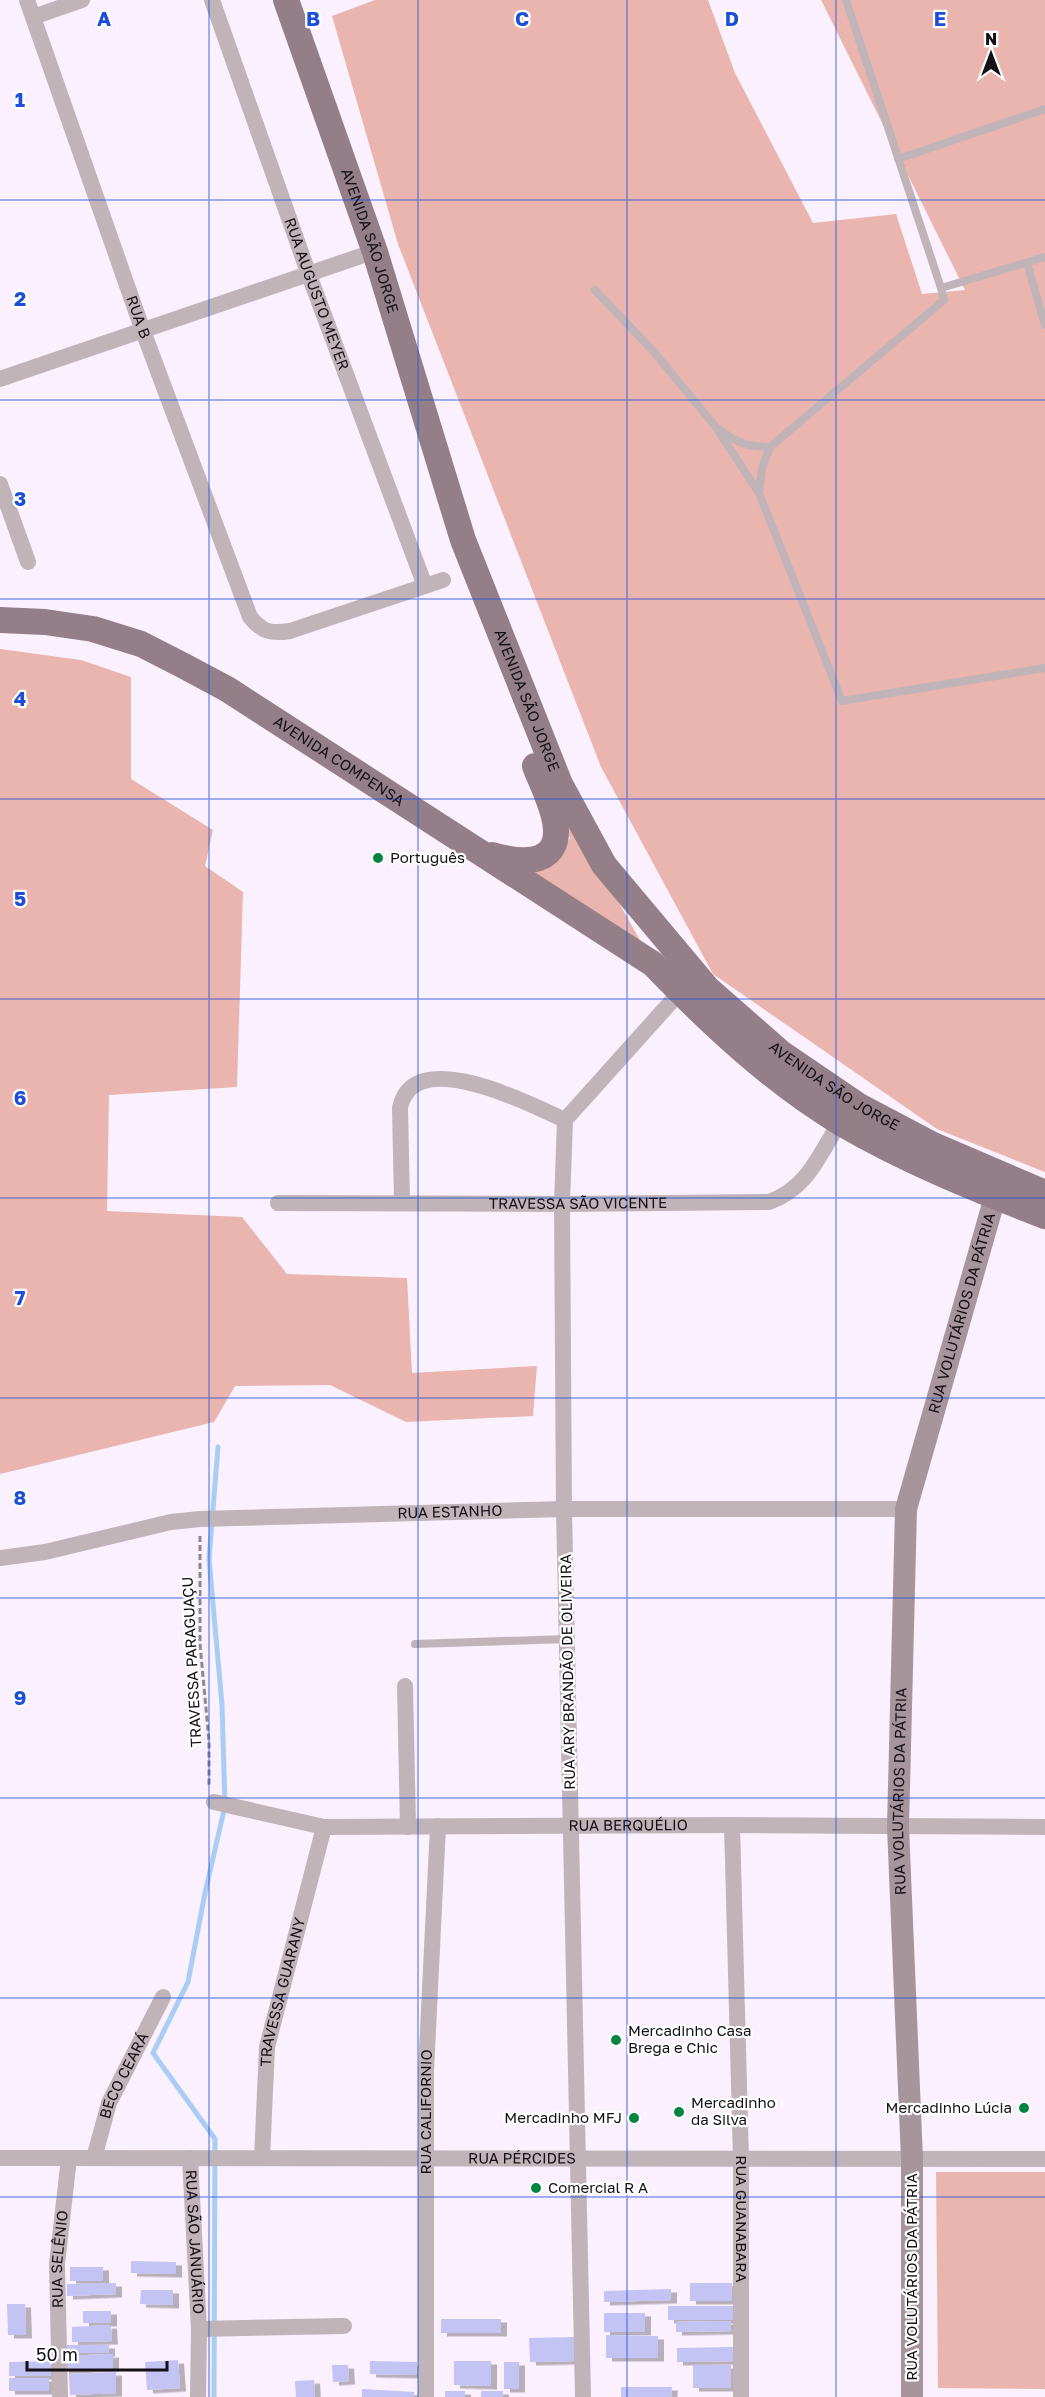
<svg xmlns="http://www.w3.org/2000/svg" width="1045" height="2397" font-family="'Golos Text',sans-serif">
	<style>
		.green { fill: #eab4af }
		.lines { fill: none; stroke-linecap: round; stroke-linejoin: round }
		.stream { stroke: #aacdf5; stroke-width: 5 }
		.building { fill: #c3c4f4; filter: url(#shadow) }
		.path { stroke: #8e8691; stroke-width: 3; stroke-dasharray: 6 3; stroke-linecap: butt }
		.lane { stroke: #c0b4b9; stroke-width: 8 }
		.street { stroke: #c0b4b9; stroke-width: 16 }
		.secondary { stroke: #a7959c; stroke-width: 22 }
		.primary { stroke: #947e87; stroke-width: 26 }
		.grid { fill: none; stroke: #1d4ed8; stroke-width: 1.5; stroke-opacity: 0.55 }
		.poi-dot { fill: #018540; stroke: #fff; stroke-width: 2 }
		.labels { text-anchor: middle; stroke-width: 4.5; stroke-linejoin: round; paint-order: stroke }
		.street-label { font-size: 15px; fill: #150f17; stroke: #fff }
		.poi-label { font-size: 15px; fill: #150f17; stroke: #fff; text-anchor: start }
		.grid-label { font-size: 20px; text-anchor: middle; font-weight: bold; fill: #1d4ed8; stroke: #fff; stroke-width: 4.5; stroke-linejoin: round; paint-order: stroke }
	</style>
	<defs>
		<filter id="shadow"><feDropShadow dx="6" dy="3.5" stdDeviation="0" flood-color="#0004"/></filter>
	</defs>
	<rect width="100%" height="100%" fill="#faf0fe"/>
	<g class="green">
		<path d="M375,0H708L735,73L813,223L896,214L922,294L965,290L821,0H1045V1172L937,1129L713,974L601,767L398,244L332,16Z"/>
		<path d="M0,649L81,660L131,677V779L213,830L205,866L243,892L237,1087L109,1095L107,1211L242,1217L287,1274L407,1278L412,1373L537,1366L533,1416L406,1422L330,1385L235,1386L214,1422L0,1474Z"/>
		<path d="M546,774L645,949L522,867L559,855L570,838Z"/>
		<path d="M936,2172H1045V2389L938,2388Z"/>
	</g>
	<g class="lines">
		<path class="stream" d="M214,2397L215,2139L153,2053L188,1982L205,1893L225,1806L222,1705L209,1559L218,1447"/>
	</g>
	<g class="building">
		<path d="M131,2261L176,2262V2274L131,2273Z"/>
		<rect x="70" y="2267" width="33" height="14"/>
		<path d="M116,2283V2294L67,2296V2284Z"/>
		<rect x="690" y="2283" width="42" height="18"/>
		<path d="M671,2289V2300L604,2302V2291Z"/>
		<path d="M141,2290H173V2305L140,2304Z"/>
		<path d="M7,2304H25L26,2335H8Z"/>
		<rect x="668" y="2306" width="65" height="14"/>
		<rect x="83" y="2311" width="28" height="12"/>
		<rect x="604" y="2313" width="41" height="19"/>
		<rect x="441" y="2319" width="60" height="14"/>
		<path d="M731,2321V2331L676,2332V2322Z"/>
		<path d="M111,2325L112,2341L72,2342V2327Z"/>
		<path d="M606,2335L658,2336V2358H606Z"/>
		<path d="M574,2337V2361L530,2362L529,2338Z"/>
		<rect x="66" y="2345" width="43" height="8"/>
		<path d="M733,2347V2361L677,2362V2348Z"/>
		<path d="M113,2354V2368L63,2371V2356Z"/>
		<path d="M178,2360L180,2388L147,2390L145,2362Z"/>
		<path d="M50,2361L51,2376H9V2362Z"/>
		<path d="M370,2361L417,2362L416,2375L370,2374Z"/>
		<path d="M454,2361H491V2386L454,2385Z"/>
		<rect x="504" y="2362" width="15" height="27"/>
		<path d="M332,2365H348L349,2381L333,2382Z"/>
		<rect x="693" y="2365" width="38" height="23"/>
		<path d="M116,2372V2393L70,2395L69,2374Z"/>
		<rect x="9" y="2378" width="40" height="13"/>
		<path d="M314,2380L315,2397H296L295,2381Z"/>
		<path d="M621,2387H672L671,2397H621Z"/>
		<path d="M362,2389L414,2392V2397H362Z"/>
		<rect x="445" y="2391" width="20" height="6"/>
		<rect x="481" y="2391" width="22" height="6"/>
	</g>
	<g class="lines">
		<path class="path" d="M200,1536V1644L209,1741V1787"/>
		<g class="lane">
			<path d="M846,0L941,288"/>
			<path d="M898,159L1045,109"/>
			<path d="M1045,257L941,288L944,300L770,447L762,468L759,493L842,701L1045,668"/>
			<path d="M1027,263L1045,325"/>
			<path d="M595,290L654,352L715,426L759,493"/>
			<path d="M720,430C737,443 749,447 770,447"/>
			<path d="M415,1644L567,1639"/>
		</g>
		<g class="street">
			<path id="s1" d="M27,0L143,331L250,617C262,632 271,634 290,631L443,580"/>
			<path id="s2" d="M212,0L309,275L425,586"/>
			<path d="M33,17L82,0"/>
			<path d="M0,379L361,256"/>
			<path d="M0,484L28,562"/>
			<path d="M402,1202L400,1108C413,1043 531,1105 565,1120"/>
			<path id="s3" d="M278,1203L562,1204L769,1202C808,1188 819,1155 840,1122"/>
			<path id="s4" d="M0,1558L45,1552L171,1522L200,1519L564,1509H906"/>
			<path d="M405,1686L408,1827"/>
			<path id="s5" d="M214,1802L324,1827L732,1825L1045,1827"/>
			<path id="s6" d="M732,1825L741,2159V2397"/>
			<path id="s7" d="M0,2158L1045,2159"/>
			<path id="s8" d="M94,2158L109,2103L163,1997"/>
			<path id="s9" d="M190,2158L199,2329L198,2397"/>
			<path id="s10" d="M262,2158L267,2047L324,1827"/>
			<path d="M199,2329L344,2326"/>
			<path id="s11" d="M60,2397L57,2264L69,2158"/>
			<path id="s12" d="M426,2397V2071L438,1826"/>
			<path d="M583,2397L564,1509L562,1204L565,1120L680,992"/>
		</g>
		<path class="secondary" id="s13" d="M912,2397V2159L898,1827L906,1509L995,1197"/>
		<g class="primary">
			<path id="s14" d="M286,0L375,252L463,540L560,784L604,865L708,989L781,1053L859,1106L933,1145L1045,1193"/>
			<path id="s15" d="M0,620L45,622L93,629L141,644L184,666L227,689L653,964C709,1022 771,1081 841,1123C906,1161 975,1189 1045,1216"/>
			<path d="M492,855C507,859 525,863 539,858C575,844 544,791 535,766"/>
		</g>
	</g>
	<path class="grid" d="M209,0V2397M418,0V2397M627,0V2397M836,0V2397M0,200H1045M0,400H1045M0,599H1045M0,799H1045M0,999H1045M0,1198H1045M0,1398H1045M0,1598H1045M0,1798H1045M0,1998H1045M0,2197H1045"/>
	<g class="poi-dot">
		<circle cx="378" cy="858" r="6"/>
		<circle cx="616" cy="2040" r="6"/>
		<circle cx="1024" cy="2108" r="6"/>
		<circle cx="679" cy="2112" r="6"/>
		<circle cx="634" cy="2118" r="6"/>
		<circle cx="536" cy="2188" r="6"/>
	</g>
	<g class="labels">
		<g class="street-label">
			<text dy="5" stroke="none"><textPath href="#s14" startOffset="255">AVENIDA SÃO JORGE</textPath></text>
			<text dy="5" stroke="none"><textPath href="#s2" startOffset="312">RUA AUGUSTO MEYER</textPath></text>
			<text dy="5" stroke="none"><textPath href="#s1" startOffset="336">RUA B</textPath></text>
			<text dy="5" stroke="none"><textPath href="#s14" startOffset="741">AVENIDA SÃO JORGE</textPath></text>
			<text dy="5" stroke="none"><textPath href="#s15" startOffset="374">AVENIDA COMPENSA</textPath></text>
			<text dy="5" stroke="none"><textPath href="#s14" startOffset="1245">AVENIDA SÃO JORGE</textPath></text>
			<text dy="5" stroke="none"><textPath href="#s3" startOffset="300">TRAVESSA SÃO VICENTE</textPath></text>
			<text dy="5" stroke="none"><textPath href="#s13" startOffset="1092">RUA VOLUTÁRIOS DA PÁTRIA</textPath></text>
			<text dy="5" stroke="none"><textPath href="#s4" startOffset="454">RUA ESTANHO</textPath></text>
			<text transform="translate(192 1662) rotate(-93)" y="5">TRAVESSA PARAGUAÇU</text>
			<text transform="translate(568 1672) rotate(-91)" y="5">RUA ARY BRANDÃO DE OLIVEIRA</text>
			<text dy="5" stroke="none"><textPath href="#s13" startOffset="606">RUA VOLUTÁRIOS DA PÁTRIA</textPath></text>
			<text dy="5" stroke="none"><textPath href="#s5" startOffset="417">RUA BERQUÉLIO</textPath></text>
			<text dy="5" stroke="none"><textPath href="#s10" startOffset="168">TRAVESSA GUARANY</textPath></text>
			<text dy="5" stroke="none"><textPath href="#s8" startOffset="88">BECO CEARÁ</textPath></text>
			<text dy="5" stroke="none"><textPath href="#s12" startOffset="285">RUA CALIFORNIO</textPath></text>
			<text dy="5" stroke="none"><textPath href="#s7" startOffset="522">RUA PÉRCIDES</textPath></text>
			<text dy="5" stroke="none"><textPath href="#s6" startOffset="394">RUA GUANABARA</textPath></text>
			<text dy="5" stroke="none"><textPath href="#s9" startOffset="84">RUA SÃO JANUÁRIO</textPath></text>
			<text dy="5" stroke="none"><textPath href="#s11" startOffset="138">RUA SELÊNIO</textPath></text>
			<text transform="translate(912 2277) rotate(-90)" y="5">RUA VOLUTÁRIOS DA PÁTRIA</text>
		</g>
		<g class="poi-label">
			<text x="390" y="863">Português</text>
			<text x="628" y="2036">Mercadinho Casa<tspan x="628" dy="17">Brega e Chic</tspan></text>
			<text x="691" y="2108">Mercadinho<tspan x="691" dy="17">da Silva</tspan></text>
			<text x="1012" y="2113" text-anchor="end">Mercadinho Lúcia</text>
			<text x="622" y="2123" text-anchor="end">Mercadinho MFJ</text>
			<text x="548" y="2193">Comercial R A</text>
		</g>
	</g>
	<g class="grid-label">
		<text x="104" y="26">A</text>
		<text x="313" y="26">B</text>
		<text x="522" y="26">C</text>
		<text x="732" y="26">D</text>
		<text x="940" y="26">E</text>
		<text x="20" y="107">1</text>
		<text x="20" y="306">2</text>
		<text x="20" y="506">3</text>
		<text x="20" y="706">4</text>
		<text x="20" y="906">5</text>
		<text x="20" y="1105">6</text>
		<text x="20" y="1305">7</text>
		<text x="20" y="1505">8</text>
		<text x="20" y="1705">9</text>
	</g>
	<g transform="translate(991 54)" stroke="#ffffff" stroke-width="4.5" paint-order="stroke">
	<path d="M0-4.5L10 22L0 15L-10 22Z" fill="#150f17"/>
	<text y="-9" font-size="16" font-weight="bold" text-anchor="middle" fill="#150f17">N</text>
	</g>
	<path d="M27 2361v9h140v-9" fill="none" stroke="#150f17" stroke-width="3"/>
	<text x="36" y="2361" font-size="18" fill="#150f17" stroke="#ffffff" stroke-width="4.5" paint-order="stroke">50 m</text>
</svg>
